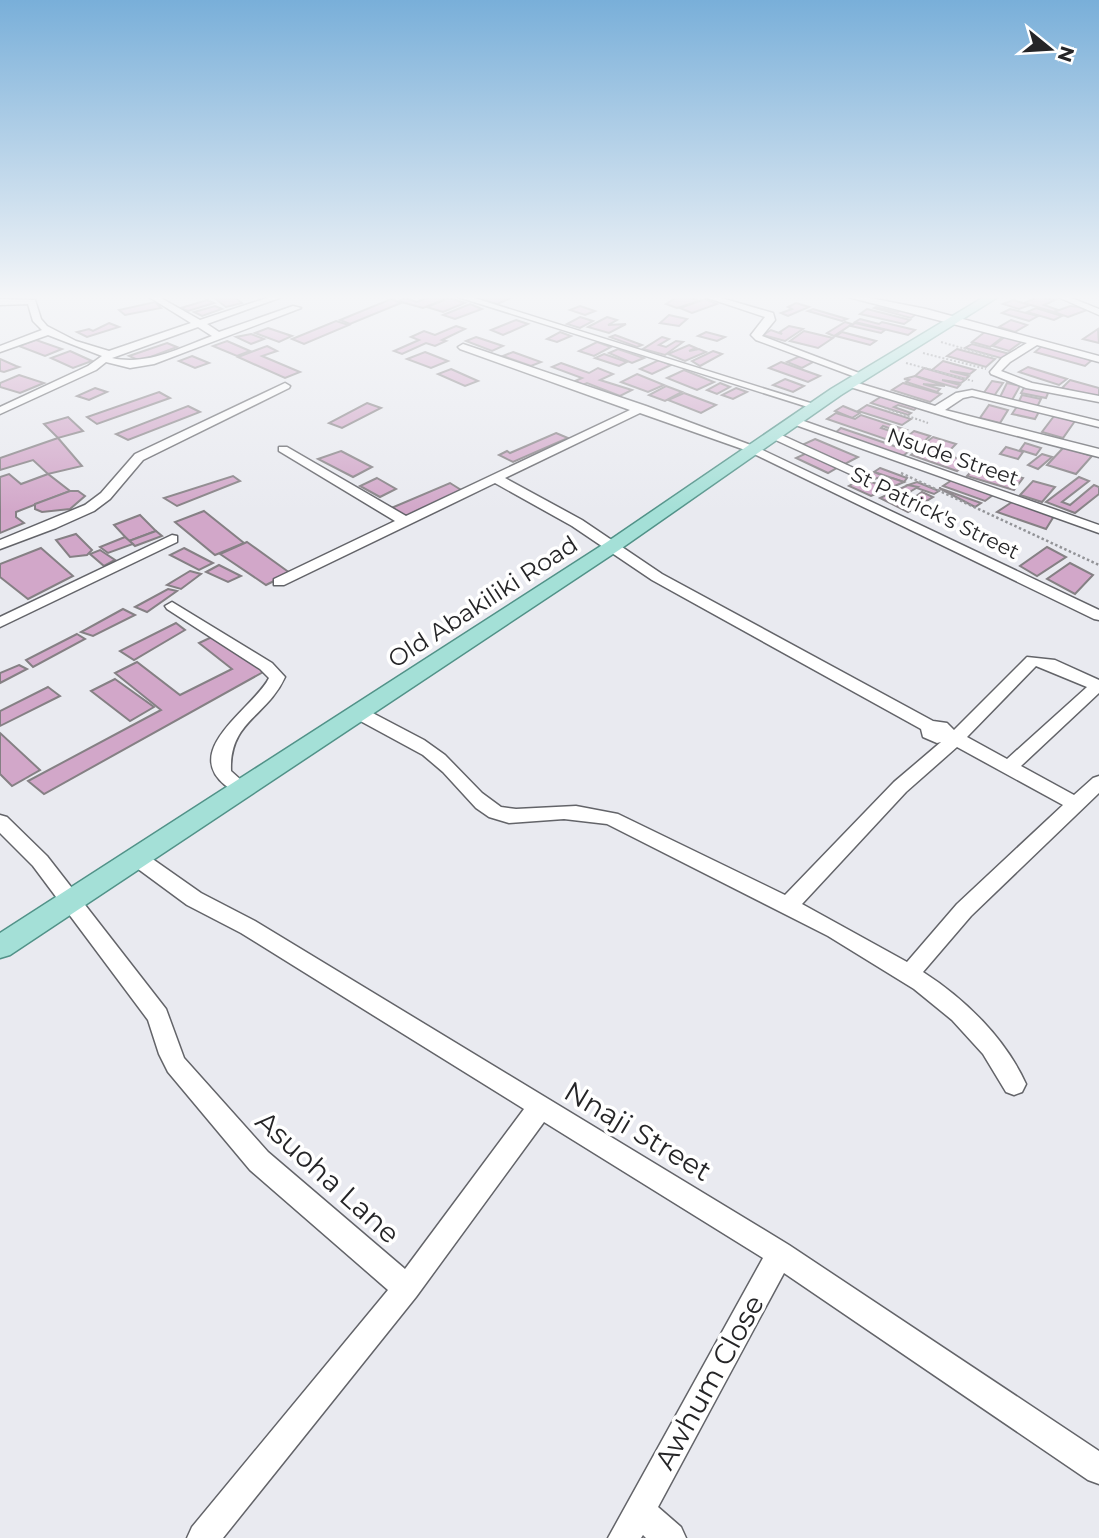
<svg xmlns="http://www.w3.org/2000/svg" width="1099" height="1538" font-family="Montserrat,sans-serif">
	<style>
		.building { fill: #d2a7c9; stroke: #858084; stroke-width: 2 }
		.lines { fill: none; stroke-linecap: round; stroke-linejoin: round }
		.minor-casing { stroke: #636469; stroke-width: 3 }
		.major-casing { stroke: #519288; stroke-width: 3 }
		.path-far1 { stroke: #929397; stroke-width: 2; stroke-dasharray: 2 2; stroke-linecap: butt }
		.path { stroke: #929397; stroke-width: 2.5; stroke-dasharray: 2.5 2.5; stroke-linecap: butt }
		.minor { fill: #fff; fill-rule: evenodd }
		.major { fill: #a4e0d7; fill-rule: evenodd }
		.labels { text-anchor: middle; stroke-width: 7; stroke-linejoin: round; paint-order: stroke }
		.far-street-label { font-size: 21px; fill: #252527; stroke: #fff }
		.street-label { font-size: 24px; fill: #252527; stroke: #fff }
		.near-street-label { font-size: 28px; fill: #252527; stroke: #fff }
	</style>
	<rect width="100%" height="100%" fill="#e9eaf0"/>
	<g class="building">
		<path d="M213,297H234L242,303L226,307Z"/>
		<path d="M429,297L448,298L423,308L398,301L405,298L417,302Z"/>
		<path d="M484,297H513L497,304L480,299Z"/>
		<path d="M677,297H689L699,301L677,308L666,304Z"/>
		<path d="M1038,297L1055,300L1044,305L1058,310L1054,312L1024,303Z"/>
		<path d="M449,298L465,303L443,312L427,307Z"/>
		<path d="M391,299L401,303L350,324L340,320Z"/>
		<path d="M705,299L717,304L692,313L680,308Z"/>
		<path d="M207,300L214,303L188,311L181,308Z"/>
		<path d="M1013,300L1030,305L1019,309L1003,304Z"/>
		<path d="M155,302L161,308L125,315L119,310Z"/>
		<path d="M796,303L809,307L788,316L781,313L792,309L788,307Z"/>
		<path d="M470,304L482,309L455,319L443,315Z"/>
		<path d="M215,306L222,309L202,316L194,312Z"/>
		<path d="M580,306L595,311L585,315L570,310Z"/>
		<path d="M1070,306L1079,307L1087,310L1068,317L1054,312Z"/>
		<path d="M876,307L898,312L903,308L919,312L911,318L874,308Z"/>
		<path d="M1036,308L1062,316L1054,320L1027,312Z"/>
		<path d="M813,309L847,319L842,321L808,311Z"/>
		<path d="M867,309L910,320L904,324L860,314Z"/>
		<path d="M1010,309L1038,316L1029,321L1002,313Z"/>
		<path d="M669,315L687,319L679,326L660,323Z"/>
		<path d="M580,317L593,321L580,328L567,324Z"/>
		<path d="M607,317L617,320L608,325L626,324L609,333L588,327Z"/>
		<path d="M860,319L879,324L882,322L915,330L908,335L855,322Z"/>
		<path d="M516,320L528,324L503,335L491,330Z"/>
		<path d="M1011,320L1027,325L1015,332L999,327Z"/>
		<path d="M336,321L349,325L304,344L292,339Z"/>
		<path d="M845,322L852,324L834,336L827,333Z"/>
		<path d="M109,323L119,327L87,337L77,332L89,329L93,331Z"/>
		<path d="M855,323L885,330L881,333L851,326Z"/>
		<path d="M456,326L465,329L442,340L446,341L435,346L426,343L402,354L394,351L419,340L411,337L424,331L435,335Z"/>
		<path d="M789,326L803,329L785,341L763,335L771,330L782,334L780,332Z"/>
		<path d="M268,328L292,336L279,342L255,333Z"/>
		<path d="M1098,329L1099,343L1083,339Z"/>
		<path d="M804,331L833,338L818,348L790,341Z"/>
		<path d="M986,331L1004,336L990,347L972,342Z"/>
		<path d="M560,332L571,336L557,342L547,339Z"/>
		<path d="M706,332L725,337L717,341L698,336Z"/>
		<path d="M842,332L876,341L870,345L836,336Z"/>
		<path d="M251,334L264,339L251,344L236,337Z"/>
		<path d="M615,335L642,345L637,347L610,337Z"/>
		<path d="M1006,336L1023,341L1009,351L993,346Z"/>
		<path d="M476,337L503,346L492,351L466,341Z"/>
		<path d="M662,337L669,339L659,345L666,347L676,341L683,342L665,355L643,349Z"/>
		<path d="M36,340L62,349L45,356L19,346Z"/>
		<path d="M227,341L250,351L237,356L213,346Z"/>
		<path d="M597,342L611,347L594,356L579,351Z"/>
		<path d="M167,343L177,347L140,361L129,356Z"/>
		<path d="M972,344L1010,354L1004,359L965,348Z"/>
		<path d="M689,345L696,348L689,351L699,349L706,352L685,361L668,354Z"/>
		<path d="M267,346L277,351L262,356L300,372L285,378L238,357Z"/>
		<path d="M1042,346L1092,360L1085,366L1035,352Z"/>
		<path d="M618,349L644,358L632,363L609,353Z"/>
		<path d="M957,349L995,359L986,367L947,356Z"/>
		<path d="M70,351L92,361L73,368L51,358Z"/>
		<path d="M713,351L722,354L700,366L692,361Z"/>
		<path d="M425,352L448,361L431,368L407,359Z"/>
		<path d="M513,352L541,362L531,366L503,356Z"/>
		<path d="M604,354L627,362L619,366L595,358Z"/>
		<path d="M192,356L209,363L195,368L179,361Z"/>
		<path d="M800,356L815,361L802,368L787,362Z"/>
		<path d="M0,359L16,366L19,367L4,372L0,371Z"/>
		<path d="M659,360L671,365L652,374L640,369Z"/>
		<path d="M943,361L975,370L970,374L950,371L969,376L966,379L932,370Z"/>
		<path d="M781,362L820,376L808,382L769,368Z"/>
		<path d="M561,363L589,373L598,368L613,374L600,380L632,390L620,396L587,383L583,385L575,381L582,378L552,367Z"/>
		<path d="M1028,367L1067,379L1059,385L1019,372Z"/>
		<path d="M924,368L965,380L961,383L942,380L960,385L957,388L915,376Z"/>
		<path d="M451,369L478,381L465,386L438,374Z"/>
		<path d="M684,370L714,382L697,390L667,378Z"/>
		<path d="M637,374L664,385L648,392L621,382Z"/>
		<path d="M19,375L44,383L20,393L0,387V383Z"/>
		<path d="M915,376L945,386L923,384L940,389L937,392L906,382L909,380L904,379Z"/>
		<path d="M785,379L804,386L793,392L773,385Z"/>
		<path d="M1070,380L1099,388V398L1062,388Z"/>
		<path d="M992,381L1003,383L994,396L983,394Z"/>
		<path d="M720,383L730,387L717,394L707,390Z"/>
		<path d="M903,383L941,394L930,402L892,390Z"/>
		<path d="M1007,383L1020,386L1012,400L1000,397Z"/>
		<path d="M666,386L682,392L665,401L649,395Z"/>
		<path d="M1025,386L1049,391L1046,398L1021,393Z"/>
		<path d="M95,388L107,392L89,400L77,396Z"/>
		<path d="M736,388L747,392L733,399L722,395Z"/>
		<path d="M159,392L170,398L97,424L87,417Z"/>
		<path d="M684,393L716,405L701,413L668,400Z"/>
		<path d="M1022,395L1041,399L1037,407L1018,403Z"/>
		<path d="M882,396L918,407L914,410L898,405L894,407L911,413L908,415L871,403Z"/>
		<path d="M367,403L381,408L342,428L329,423Z"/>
		<path d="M867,405L911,419L902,425L858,411Z"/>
		<path d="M989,405L1008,410L1000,423L980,418Z"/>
		<path d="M1018,405L1040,410L1035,419L1012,414Z"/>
		<path d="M188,406L200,412L128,440L116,434Z"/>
		<path d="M843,406L860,413L852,418L835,411Z"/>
		<path d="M836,413L855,419L861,415L907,430L903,433L883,426L881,428L900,434L891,441L827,419Z"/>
		<path d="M1054,416L1075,421L1063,438L1042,432Z"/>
		<path d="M68,417L83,431L58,438L44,424Z"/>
		<path d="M841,428L909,451L903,456L835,433Z"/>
		<path d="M914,431L930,436L914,450L897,445Z"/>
		<path d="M556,433L568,438L513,462L499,455L507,451L510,453Z"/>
		<path d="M933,437L956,444L948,452L924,444Z"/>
		<path d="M58,438L82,466L48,474L33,460L0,470V458Z"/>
		<path d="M815,439L858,457L845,464L802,445Z"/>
		<path d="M1025,443L1041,448L1036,455L1020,450Z"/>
		<path d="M923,446L968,462L957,471L911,455Z"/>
		<path d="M1006,447L1023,452L1018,459L1000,454Z"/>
		<path d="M1064,447L1092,456L1076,474L1047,465Z"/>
		<path d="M341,451L372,467L353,477L318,459Z"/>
		<path d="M809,452L840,466L828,473L796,458Z"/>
		<path d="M1042,454L1052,457L1038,469L1028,465Z"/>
		<path d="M977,465L1023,478L1014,490L967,476Z"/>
		<path d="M880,468L907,478L904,482L874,472Z"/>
		<path d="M874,472L884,476L868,481L880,485L892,478L904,482L871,496L849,486Z"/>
		<path d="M9,474L21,484L48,474L70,491L16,512V517L24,523L0,533V477Z"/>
		<path d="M233,476L240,481L177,506L164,498Z"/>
		<path d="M1079,477L1089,481L1062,502L1070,505L1094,485L1099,487V494L1075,513L1046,502Z"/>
		<path d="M377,478L396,489L380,497L360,486Z"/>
		<path d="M952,480L993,495L985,501L943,486Z"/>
		<path d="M1033,481L1055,487L1042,502L1020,495Z"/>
		<path d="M917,482L939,491L934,494L908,485Z"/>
		<path d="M450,483L466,493L405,520L389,509Z"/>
		<path d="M908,485L918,487L901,497L908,502L922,492L933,497L908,512L880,498Z"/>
		<path d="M939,488L981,503L975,507Z"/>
		<path d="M70,491H78L85,496L70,509L42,512L35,509V504Z"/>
		<path d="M1012,502L1054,516L1046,529L997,512Z"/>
		<path d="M204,511L244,543L215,555L175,522Z"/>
		<path d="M140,515L156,531L129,541L114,525Z"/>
		<path d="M156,531L162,536L135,546L129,541Z"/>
		<path d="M76,534L92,550L87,555L70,557L56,540Z"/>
		<path d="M125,537L133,544L108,553L100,547Z"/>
		<path d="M247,542L290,573L266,585L220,554Z"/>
		<path d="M1047,547L1066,557L1037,576L1020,566Z"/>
		<path d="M41,548L73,576L28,599L0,577V564Z"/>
		<path d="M184,548L213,563L199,570L170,555Z"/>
		<path d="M100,550L115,560L104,566L90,554Z"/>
		<path d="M1070,563L1093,575L1075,594L1047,579Z"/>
		<path d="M219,565L241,576L228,582L206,572Z"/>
		<path d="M190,571L201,574L181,589L167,585Z"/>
		<path d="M168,589L177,591L147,612L135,607Z"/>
		<path d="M123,609L135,615L93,636L81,632Z"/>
		<path d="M176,623L185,630L134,660L120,651Z"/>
		<path d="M77,634L85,639L33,667L26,660Z"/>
		<path d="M214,636L265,671L44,794L28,781L161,710L115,673L137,662L180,695L232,669L199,643Z"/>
		<path d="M19,665L27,669L0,683V673Z"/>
		<path d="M115,679L154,707L130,721L91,691Z"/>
		<path d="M48,687L60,696L0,726V711Z"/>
		<path d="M0,733L40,770L12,786L0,774Z"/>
	</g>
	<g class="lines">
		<defs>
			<g id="minor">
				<path d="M149,297H159L200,320L270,297H282L207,324L219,332L293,306L301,308L154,364L130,368L106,362L96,370L0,414V407L88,366L102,356L48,335L0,352V346L42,330L33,321L28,304L0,305V299L35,300L41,319L47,326L76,341L109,351L191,323ZM198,327L212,336C179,348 147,366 112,358Z"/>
				<path d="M458,297H471L820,406L811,408Z"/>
				<path d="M705,297H718L773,313L775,320L762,336L867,376L858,378L756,340L751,335L765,317Z"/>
				<path d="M848,297H865L926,309L1099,356V362L1037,345L1010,362L1001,371L1032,383L1099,396V402L1026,388L991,374L990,372L1002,358L1027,343Z"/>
				<path d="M1058,297H1069L1099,309V315Z"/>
				<path d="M463,344L646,406L756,447L1099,610V620L1094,619L748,451L640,413L505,478L582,520L662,574L933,721L947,723L954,730L1027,657L1055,660L1099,680V693L1021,766L1074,795L1093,778L1099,776V793L971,916L923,972C965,999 1005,1038 1026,1084L1022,1092L1014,1095L1006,1092L983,1054L952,1020L914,989L828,936L607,824L564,819L509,823L489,817L476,808L443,772L423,755L353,717L351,713L353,709H365L424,740L445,755L482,793L501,807L516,809L576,806L618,814L785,895L894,782L941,742L937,743L923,737L921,729L652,580L572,526L495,483L284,585H274V579L395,521L279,451V447H287L406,516L630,410L460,349L458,347ZM1036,666L1087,687L1007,759L967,737ZM957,747L1063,805L957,904L907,962L802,904L906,792Z"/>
				<path d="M851,381L935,406L956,393L972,390L1099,421V427L972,396L963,398L945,410L1099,449V457L967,423L847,386L846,384Z"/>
				<path d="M285,383L290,386L289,388L143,460L110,499L94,511L56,528L0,549V540L85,505L101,493L135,454Z"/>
				<path d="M790,419H798L1099,525V533L790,423Z"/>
				<path d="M769,433H777L869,475L859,478L769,437Z"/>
				<path d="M172,535L177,536V542L0,627V617Z"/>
				<path d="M172,602L272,663L285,677C267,717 229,721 231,771L251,789L248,794C238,797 233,791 225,785C181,749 255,707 269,678L260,669L167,609L165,606Z"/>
				<path d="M0,815L7,817L47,856L166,1009L184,1058L268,1152L405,1269L524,1109L241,933L187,905L130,863L127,858L130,853L137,851L144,853L201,893L255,921L789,1245L1099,1451V1484L1088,1480L784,1273L658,1507L681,1527L686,1538H646L643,1535L641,1538H608L763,1258L544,1122L416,1297L223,1538H187L192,1527L388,1290L250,1170L168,1072L159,1054L148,1020L33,866L0,833Z"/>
			</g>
			<path id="major" d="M984,297H998L841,395L619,550L10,955L0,958V933L607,542L831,389Z"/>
		</defs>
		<use href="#minor" class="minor-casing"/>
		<use href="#major" class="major-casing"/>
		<g class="path-far1">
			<path d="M941,342L994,357"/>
			<path d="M923,353L986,369"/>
			<path d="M906,363L973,381"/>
			<path d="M885,408L928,423"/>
		</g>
		<path class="path" d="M901,473L1099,565"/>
		<use href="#minor" class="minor"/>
		<use href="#major" class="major"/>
	</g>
	<linearGradient id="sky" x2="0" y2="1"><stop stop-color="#79afd9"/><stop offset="0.58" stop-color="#f5f6f8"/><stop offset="1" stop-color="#f5f6f8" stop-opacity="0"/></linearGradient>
	<rect width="1099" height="512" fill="url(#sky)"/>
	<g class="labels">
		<g class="far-street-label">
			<text transform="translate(953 457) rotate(19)" y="7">Nsude Street</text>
			<text transform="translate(935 513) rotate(26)" y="7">St Patrick's Street</text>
		</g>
		<g class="street-label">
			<text transform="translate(483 602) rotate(-33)" y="8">Old Abakiliki Road</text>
		</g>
		<g class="near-street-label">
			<text transform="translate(638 1131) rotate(31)" y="10">Nnaji Street</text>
			<text transform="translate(328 1177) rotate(42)" y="10">Asuoha Lane</text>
			<text transform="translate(709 1382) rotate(-61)" y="10">Awhum Close</text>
		</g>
	</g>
	<g transform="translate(1050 49) rotate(108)" stroke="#ffffff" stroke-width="5" paint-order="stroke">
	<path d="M0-5L12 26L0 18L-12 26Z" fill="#252527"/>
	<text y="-10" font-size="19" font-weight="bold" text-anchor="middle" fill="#252527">N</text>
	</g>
</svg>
